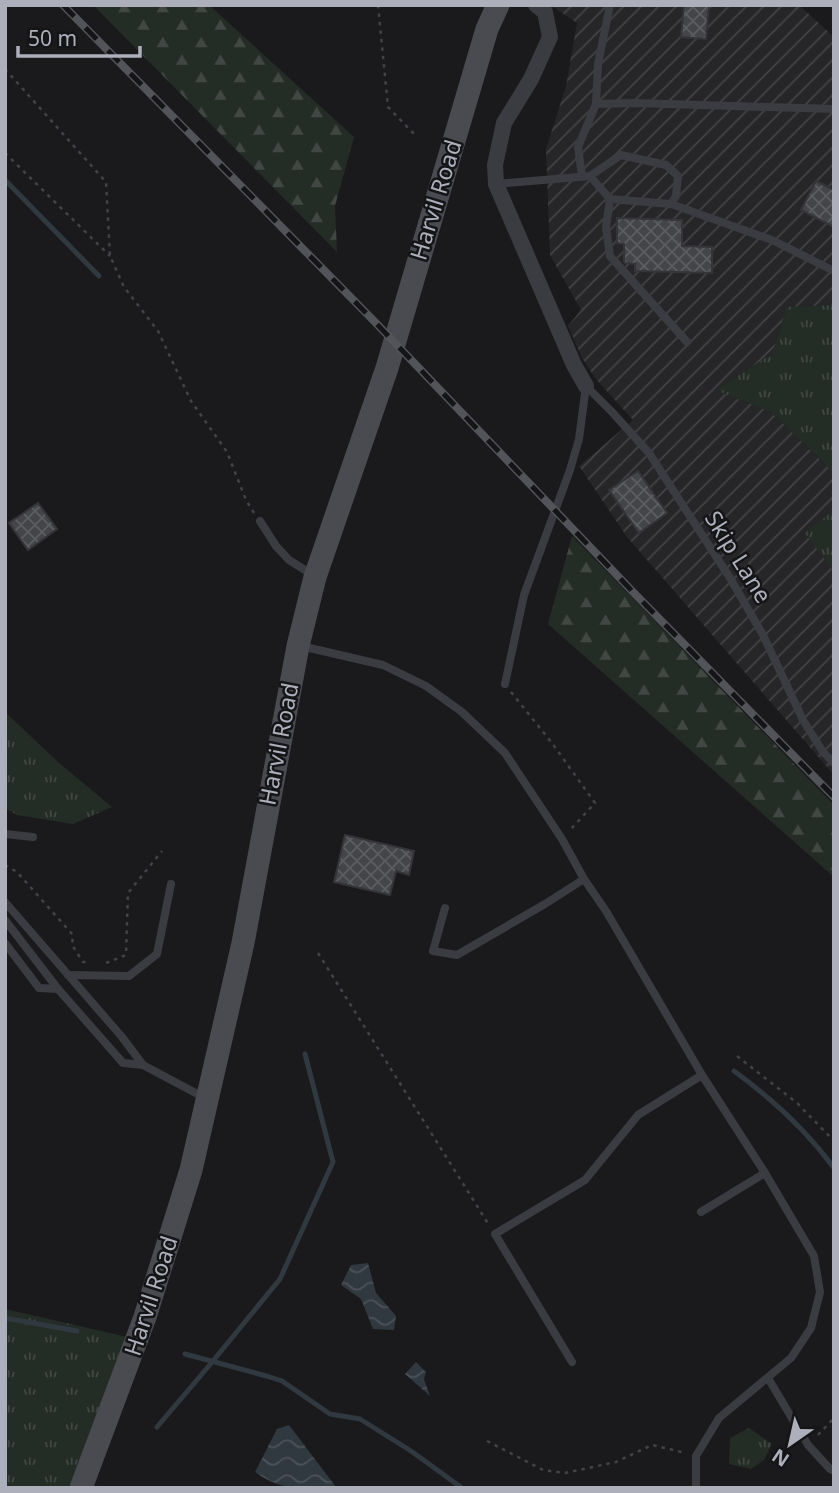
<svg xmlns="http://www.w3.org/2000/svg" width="839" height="1493" font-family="'Noto Sans',sans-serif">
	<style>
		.industrial { fill: url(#industrial-furrows) }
		.grass { fill: url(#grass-tufts) }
		.forest { fill: url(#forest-firs) }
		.water { fill: url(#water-waves) }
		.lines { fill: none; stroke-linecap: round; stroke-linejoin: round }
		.stream { stroke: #303840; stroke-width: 5 }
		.building { fill: url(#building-cross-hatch); stroke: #353438; stroke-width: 2 }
		.path { stroke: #414348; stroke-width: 2.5; stroke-dasharray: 3.5 5; stroke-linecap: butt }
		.lane { stroke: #3b3c41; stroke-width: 8 }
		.street { stroke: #3b3c41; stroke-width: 16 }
		.secondary { stroke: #494b51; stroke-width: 23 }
		.rail-casing { stroke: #52545a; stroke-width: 8 }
		.rail { stroke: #151517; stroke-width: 5; stroke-dasharray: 16; stroke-linecap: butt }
		.labels { text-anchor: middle; stroke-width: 5; stroke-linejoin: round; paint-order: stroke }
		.street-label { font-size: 23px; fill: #adb0bb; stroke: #151517 }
	</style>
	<defs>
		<pattern id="industrial-furrows" width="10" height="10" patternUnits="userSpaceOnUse" patternTransform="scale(1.75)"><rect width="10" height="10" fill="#262629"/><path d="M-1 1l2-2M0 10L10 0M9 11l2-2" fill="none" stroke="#434346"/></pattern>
		<pattern id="grass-tufts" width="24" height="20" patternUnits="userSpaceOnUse" patternTransform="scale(1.75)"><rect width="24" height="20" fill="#242c26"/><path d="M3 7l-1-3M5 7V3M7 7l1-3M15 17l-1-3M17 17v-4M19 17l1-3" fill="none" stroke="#414844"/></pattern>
		<pattern id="forest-firs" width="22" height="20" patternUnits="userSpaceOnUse" patternTransform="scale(1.75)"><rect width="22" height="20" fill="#242c26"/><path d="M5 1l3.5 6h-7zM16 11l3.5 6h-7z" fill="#414844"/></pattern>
		<pattern id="water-waves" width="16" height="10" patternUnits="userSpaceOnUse" patternTransform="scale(1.75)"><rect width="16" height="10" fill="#303840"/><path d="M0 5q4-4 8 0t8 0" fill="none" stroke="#4b525a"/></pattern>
		<pattern id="building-cross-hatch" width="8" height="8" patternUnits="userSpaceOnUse" patternTransform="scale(1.75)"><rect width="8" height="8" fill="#444549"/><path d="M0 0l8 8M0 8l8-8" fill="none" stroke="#5c5d61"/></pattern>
	</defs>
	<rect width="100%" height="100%" fill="#1a1a1c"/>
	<path class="industrial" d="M550,5H799L834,37V305L787,307L772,354L715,390L771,412L834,473V510L806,533L834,572V775L627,537L579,466L633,420L595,378L582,358L568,326L581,310L550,255L546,149L566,86L577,23Z"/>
	<g class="grass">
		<path d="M834,305V473L771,412L715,390L772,354L787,307Z"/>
		<path d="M834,510V572L805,533Z"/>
		<path d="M5,712L58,762L112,807L73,824L17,815L5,808Z"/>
		<path d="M5,1309L149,1342C118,1388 93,1438 69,1488H5Z"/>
		<path d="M749,1428L772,1444L764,1460L751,1469L729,1464L730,1438Z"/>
	</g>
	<g class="forest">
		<path d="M93,5H209L354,137L335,206L337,252Z"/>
		<path d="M572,536L834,805V877L548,624Z"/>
	</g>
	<g class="water">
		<path d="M368,1263L376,1293L396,1316L394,1330L373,1329L361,1299L341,1285L351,1265Z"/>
		<path d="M416,1362L426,1372L424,1379L430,1396L405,1374Z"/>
		<path d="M289,1425L336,1487L340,1488C307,1488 283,1493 255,1472L277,1429Z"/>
	</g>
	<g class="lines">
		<g class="stream">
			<path d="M5,180L99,276"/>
			<path d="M734,1071C771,1098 806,1130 834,1168"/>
			<path d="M5,1318L77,1331"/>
			<path d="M185,1354L270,1377L282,1381L330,1414L360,1419L411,1451L462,1488"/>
			<path d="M157,1427L213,1361L280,1279L333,1162L305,1054"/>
		</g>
	</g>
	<g class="building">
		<path d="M684,5H709L706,39L681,37Z"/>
		<path d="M816,181L834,190V227L801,210Z"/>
		<path d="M617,218L682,220V246L712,247V273L635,271V264L625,263L624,261V244L617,243Z"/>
		<path d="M638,471L667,513L639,533L609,490Z"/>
		<path d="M38,503L57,529L28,550L9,523Z"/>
		<path d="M345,835L414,851L409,875L396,871L390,895L334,882Z"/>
	</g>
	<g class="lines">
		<g class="path">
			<path d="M378,5L388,107L416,136"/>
			<path d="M5,69L106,182L110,256L124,287L158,331L191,401L227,452L246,500L254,513"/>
			<path d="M5,153L110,256"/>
			<path d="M511,692L552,743L595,803L570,830"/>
			<path d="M5,865L17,872L73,935L72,945L83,962H86"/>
			<path d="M318,953L489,1225"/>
			<path d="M106,963L126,955L128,893L162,851"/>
			<path d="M737,1056L797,1103L834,1141"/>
			<path d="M818,1435L834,1418"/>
			<path d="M487,1441L543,1470L565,1473L616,1462L652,1445L686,1453"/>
		</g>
		<g class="lane">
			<path d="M596,104L636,103L834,109"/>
			<path d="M582,176L578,147L596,104L598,64L610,5"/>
			<path d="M496,184L590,176L610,199L671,204L676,196L678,176L666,165L621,155L590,176"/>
			<path d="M610,199L606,227L610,256L687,342"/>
			<path d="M671,204L772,240L834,271"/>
			<path d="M586,386L612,412L649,453L730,578L763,635L803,720L823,752L834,763"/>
			<path d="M260,521L276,546L289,560L313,575"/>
			<path d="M301,646L383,665L426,686L462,712L505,753L562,839L584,879L606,911L702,1075L765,1173L814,1256L820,1292L811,1328L791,1358L719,1418L696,1456V1488"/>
			<path d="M505,684L524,595L570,470L579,439L586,386"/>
			<path d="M5,834L33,837"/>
			<path d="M5,902L122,1037L143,1065"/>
			<path d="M445,908L433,951L457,955L545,904L584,879"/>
			<path d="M5,920L58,989"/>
			<path d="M5,943L39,988L58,989L123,1063L143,1065L205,1098"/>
			<path d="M68,975L129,976L157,954L171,884"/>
			<path d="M701,1212L765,1173"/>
			<path d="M572,1362L495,1234L585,1180L638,1115L702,1075"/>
			<path d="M768,1378L808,1445L830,1469L834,1471"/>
		</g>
		<path class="street" d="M536,5L545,12L550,37L531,79L504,123L495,165L496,184L574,365L586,386"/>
		<path class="secondary" d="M81,1488L145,1317L191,1170L243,943L298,646L315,577L387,368L487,29L498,5"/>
		<defs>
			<path id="rail" d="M63,5L373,320L634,593L834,797"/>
		</defs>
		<use href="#rail" class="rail-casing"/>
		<use href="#rail" class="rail"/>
	</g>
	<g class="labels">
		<g class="street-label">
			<text transform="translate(436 200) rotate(-73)" y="8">Harvil Road</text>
			<text transform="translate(738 557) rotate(58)" y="8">Skip Lane</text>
			<text transform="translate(279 744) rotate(-79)" y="8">Harvil Road</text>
			<text transform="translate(151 1296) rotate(-72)" y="8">Harvil Road</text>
		</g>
	</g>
	<rect width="839" height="1493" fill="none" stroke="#adb0bb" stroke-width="14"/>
	<g transform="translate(790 1444) rotate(214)" stroke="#151517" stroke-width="5" paint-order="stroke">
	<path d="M0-5L12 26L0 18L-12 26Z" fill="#adb0bb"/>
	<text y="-10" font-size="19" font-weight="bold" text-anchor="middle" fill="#adb0bb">N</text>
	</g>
	<path d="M18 46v10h122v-10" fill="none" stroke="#adb0bb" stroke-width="3.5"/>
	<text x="28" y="46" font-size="21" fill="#adb0bb" stroke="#151517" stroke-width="5" paint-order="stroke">50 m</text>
</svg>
